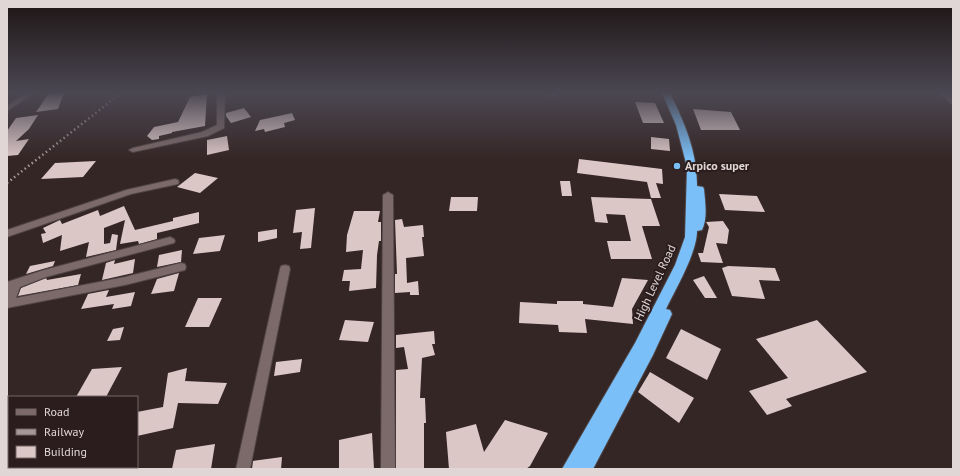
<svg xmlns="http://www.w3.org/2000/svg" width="960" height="476" font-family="'PT Sans',sans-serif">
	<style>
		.building { fill: #dcc7c7 }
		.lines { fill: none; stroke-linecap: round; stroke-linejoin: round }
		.minor-casing { stroke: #4f4343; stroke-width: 2 }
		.highway-casing { stroke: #4f4343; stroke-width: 2 }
		.minor { fill: #7c6a6a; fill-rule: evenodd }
		.highway { fill: #7abff8; fill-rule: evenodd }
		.rail { stroke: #a59898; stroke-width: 2.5; stroke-dasharray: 1.5 3; stroke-linecap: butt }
		.poi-dot { fill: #79bff8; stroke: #2b1d1d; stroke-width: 1.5 }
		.labels { text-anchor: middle; stroke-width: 4; stroke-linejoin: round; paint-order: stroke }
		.poi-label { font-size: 12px; font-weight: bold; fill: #e1d6d6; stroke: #2b1d1d; text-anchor: start }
		.street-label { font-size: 12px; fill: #e1d6d6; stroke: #2b1d1d }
	</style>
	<rect width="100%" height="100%" fill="#352626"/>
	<g class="building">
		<path d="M49,93H64L58,109L36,112Z"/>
		<path d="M207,94L205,126L172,132V133L159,136V139L152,140L147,136L154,127L178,122L190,97Z"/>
		<path d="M635,102L655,103L664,123H643Z"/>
		<path d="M244,108L251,117L231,123L226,116V113Z"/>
		<path d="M693,109L731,112L740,130H701Z"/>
		<path d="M292,113L295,120L284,123L285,127L265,132L264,129L255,131L260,120Z"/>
		<path d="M38,115L29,129L16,141L29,139L18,155L7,156V131L16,118Z"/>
		<path d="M227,136L229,150L207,155V140Z"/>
		<path d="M651,137L669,139L670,151L651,149Z"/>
		<path d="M579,159L662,169L663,184L656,183L661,198H651L647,182L577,173Z"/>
		<path d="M96,161L83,177L41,179L55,163Z"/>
		<path d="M195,173L218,178L200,193L177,187Z"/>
		<path d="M560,181H570L572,196H562Z"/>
		<path d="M719,194L757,196L765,212L725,210Z"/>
		<path d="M451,197H478L477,211H449Z"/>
		<path d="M591,197L651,199L660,226H642L652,259H611L607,241H631L625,215L606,214L608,223L595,222Z"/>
		<path d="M124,206L135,230L173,221V218L199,212V223L157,233V239L139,244L138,241L120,244L125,220L104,228V244L110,243L112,234L118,235L116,250L86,257L89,242L60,251L62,235L43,243L41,234L46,233L43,228L60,220L62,224L98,210L100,216Z"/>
		<path d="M315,208L311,248L300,249L302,232L293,233L296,210Z"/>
		<path d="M354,211H380L378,222H381V241H379L377,255L376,288L349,291L350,281H342L344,270L361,269L363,250L346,252L347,235Z"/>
		<path d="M402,219L404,227L423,225L424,237H422L424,256L406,258L407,283L418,281L419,295H410V292L395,293V274H397L395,220Z"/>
		<path d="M723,221L729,230L727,244L716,243L723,263L701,262L698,253H703L709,227L706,222Z"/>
		<path d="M277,229V238L258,242V232Z"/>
		<path d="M225,235L220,251L193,254L199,238Z"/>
		<path d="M182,250L181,262L157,267L159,255Z"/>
		<path d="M135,259L133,273L102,280L106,263L115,260L114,264Z"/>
		<path d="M55,261L53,266L26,274L30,266Z"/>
		<path d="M728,266L775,268L780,281L759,280L765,299L732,296L722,268Z"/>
		<path d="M179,273L174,291L151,294L157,279Z"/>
		<path d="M81,274L78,285L18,296L21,288L46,278L47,280Z"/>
		<path d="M704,276L717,298H705L693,280Z"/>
		<path d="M622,278L648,280L632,309L633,324L585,319L587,333L559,332L558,325L519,323L520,302L557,304V301H583V304L613,307Z"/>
		<path d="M109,290L106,297L135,292L131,306L112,309L114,304L81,309L88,294Z"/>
		<path d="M198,298H222L209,327H185Z"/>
		<path d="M345,320L374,322L368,342L339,340Z"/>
		<path d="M817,320L867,372L786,399L792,406L767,415L749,391L788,378L756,339Z"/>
		<path d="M124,327L120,340L107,341L113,329Z"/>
		<path d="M681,329L721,349L707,380L666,358Z"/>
		<path d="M434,331L435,344H432L435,355L422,358L420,398H425L426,423H424V469H396V370L408,369L404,347L396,348V335Z"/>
		<path d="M302,359L300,372L274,376L276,362Z"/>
		<path d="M122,367L106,397H76L92,369Z"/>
		<path d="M187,368L185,381L227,383L218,404L178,403L173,428L137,436V412L163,407L168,373Z"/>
		<path d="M650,372L694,398L679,423L638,392Z"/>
		<path d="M505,420L548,433L530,466L526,469H449L446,432L476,424L484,452Z"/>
		<path d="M372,433L374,469H339V440Z"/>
		<path d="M215,444L211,469H172L176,450Z"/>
		<path d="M282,457L281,469H252L253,461Z"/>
	</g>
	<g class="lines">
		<defs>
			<g id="minor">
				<path d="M26,93H34L7,111V106Z"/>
				<path d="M217,93H225L224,128L208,136L133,152L129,150L133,148L202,132L217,125Z"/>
				<path d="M548,93H556V94L552,96Z"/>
				<path d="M939,93H947L953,99V105Z"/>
				<path d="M175,179L178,180L179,182L178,184L131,194L7,237V230L126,190Z"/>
				<path d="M388,192L393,195L395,469H381L383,195Z"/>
				<path d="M170,237L174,239L175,241L174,243L46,277L20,287L16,298L125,277L181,263L185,264L186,267L185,270L125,285L7,308V282L44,270Z"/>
				<path d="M285,265L289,266L290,269L250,469H236L280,269L281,266Z"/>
			</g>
			<path id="highway" d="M662,93H670C685,124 697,151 697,186L703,187L704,189C705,201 708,219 702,230L697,231C697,253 676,288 666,309L670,310L672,314L653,355L593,469H562L635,343L675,265L685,237L687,167L676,125Z"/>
		</defs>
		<use href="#minor" class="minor-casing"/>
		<use href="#highway" class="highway-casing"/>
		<use href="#minor" class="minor"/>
		<use href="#highway" class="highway"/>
		<path class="rail" d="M7,183L121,93"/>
	</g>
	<linearGradient id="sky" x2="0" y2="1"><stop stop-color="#1d1515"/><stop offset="0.58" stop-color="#4b4752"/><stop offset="1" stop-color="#4b4752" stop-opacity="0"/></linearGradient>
	<rect width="960" height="160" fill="url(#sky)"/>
	<circle class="poi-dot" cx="677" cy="166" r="4"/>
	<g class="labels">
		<g class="poi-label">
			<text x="685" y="170">Arpico super</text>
		</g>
		<g class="street-label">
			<text transform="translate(655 283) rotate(-65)" y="4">High Level Road</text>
		</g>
	</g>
	<rect width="960" height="476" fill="none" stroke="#e1d6d6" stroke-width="16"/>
	<rect x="8" y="396" width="130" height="72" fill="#2b1d1d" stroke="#746767"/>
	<rect x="16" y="409" width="20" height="6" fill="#7c6a6a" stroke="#746767"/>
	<text x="44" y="416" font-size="12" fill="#e1d6d6">Road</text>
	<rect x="16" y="429" width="20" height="6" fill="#a59898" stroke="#746767"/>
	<text x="44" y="436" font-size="12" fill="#e1d6d6">Railway</text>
	<rect x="16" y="446" width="20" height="12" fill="#dcc7c7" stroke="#746767"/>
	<text x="44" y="456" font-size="12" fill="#e1d6d6">Building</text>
</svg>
